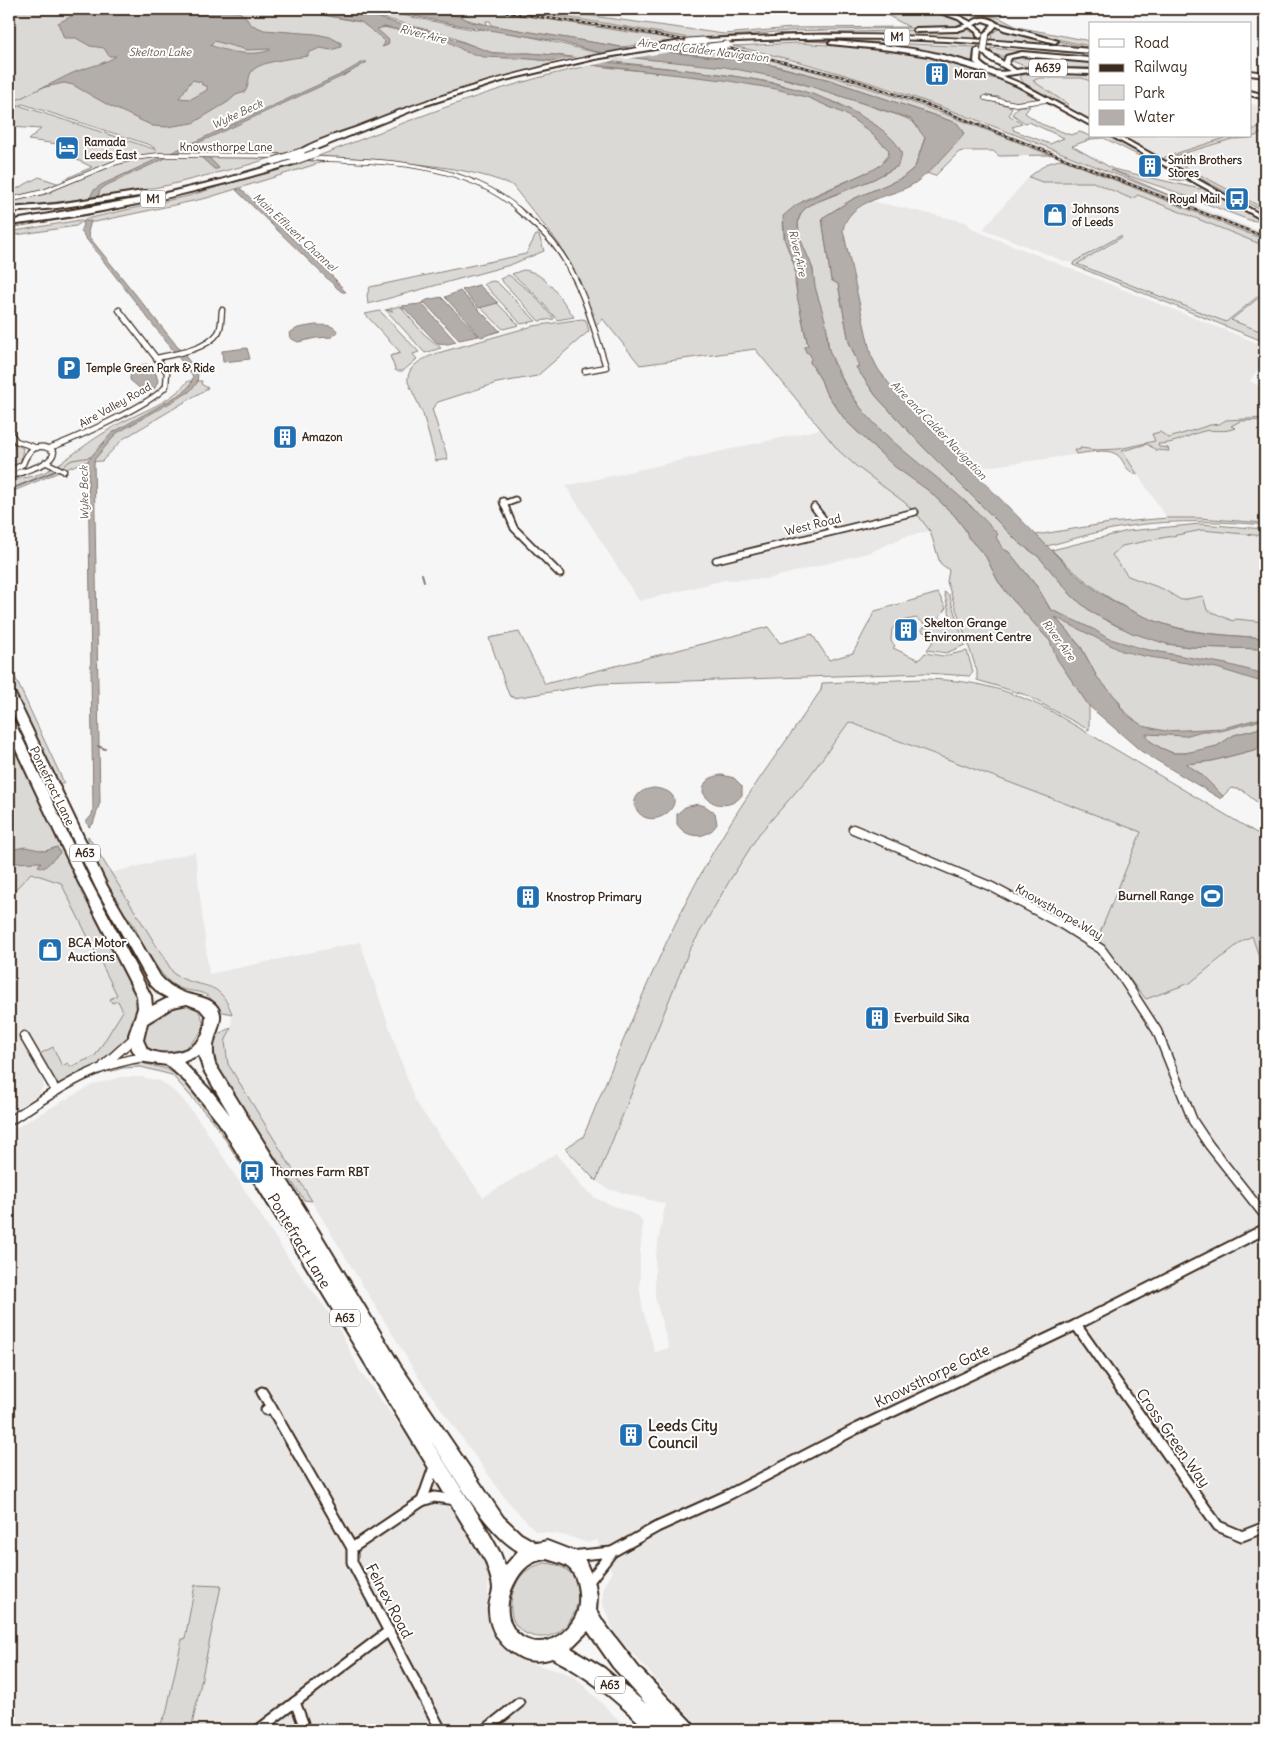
<svg xmlns="http://www.w3.org/2000/svg" width="1274" height="1739" font-family="Delius,sans-serif">
	<style>
		.built { fill: #e9e7e6 }
		.green { fill: #dbd9d6; stroke: #8b827a }
		.water { fill: #b4aeaa; stroke: #847972; fill-rule: evenodd }
		.pier { fill: #f7f6f6 }
		.lines { fill: none; stroke-linecap: round; stroke-linejoin: round }
		.stream-far1 { stroke: #847972; stroke-width: 1 }
		.stream { stroke: #847972; stroke-width: 2 }
		.street-far4-casing { stroke: #3b2a1e; stroke-width: 5.5 }
		.street-far3-casing { stroke: #3b2a1e; stroke-width: 7 }
		.street-far2-casing { stroke: #3b2a1e; stroke-width: 9 }
		.street-far1-casing { stroke: #3b2a1e; stroke-width: 11 }
		.street-casing { stroke: #3b2a1e; stroke-width: 13 }
		.secondary-casing { stroke: #3b2a1e; stroke-width: 4 }
		.primary-casing { stroke: #3b2a1e; stroke-width: 4 }
		.highway-casing { stroke: #3b2a1e; stroke-width: 4 }
		.street-far4 { stroke: #fff; stroke-width: 4 }
		.street-far3 { stroke: #fff; stroke-width: 4.5 }
		.street-far2 { stroke: #fff; stroke-width: 5.5 }
		.street-far1 { stroke: #fff; stroke-width: 8 }
		.street { stroke: #fff; stroke-width: 9 }
		.secondary { fill: #fff; fill-rule: evenodd }
		.primary { fill: #fff; fill-rule: evenodd }
		.highway { fill: #fff; fill-rule: evenodd }
		.rail-casing { stroke: #3b2a1e; stroke-width: 2.5 }
		.rail { stroke: #fff; stroke-width: 1; stroke-dasharray: 3; stroke-linecap: butt }
		.primary-bridge-casing { stroke: #3b2a1e; stroke-width: 8; stroke-linecap: butt }
		.highway-bridge-casing { stroke: #3b2a1e; stroke-width: 9; stroke-linecap: butt }
		.primary-bridge { stroke: #fff; stroke-width: 6 }
		.highway-bridge { stroke: #fff; stroke-width: 7 }
		.labels { text-anchor: middle; stroke-width: 4; stroke-linejoin: round; paint-order: stroke }
		.far-water-label { font-size: 11px; font-style: italic; fill: #65584f; stroke: #fff }
		.shield { fill: #fff; stroke: #766a62; stroke-width: 1 }
		.shield-label { font-size: 11px; font-weight: bold; fill: #3b2a1e }
		.far-poi-label { font-size: 11px; font-weight: bold; fill: #3b2a1e; stroke: #fff; text-anchor: start }
		.far-street-label { font-size: 11px; fill: #3b2a1e; stroke: #fff }
		.street-label { font-size: 12px; fill: #3b2a1e; stroke: #fff }
		.poi-label { font-size: 12px; font-weight: bold; fill: #3b2a1e; stroke: #fff; text-anchor: start }
		.near-street-label { font-size: 15px; fill: #3b2a1e; stroke: #fff }
		.near-poi-label { font-size: 15px; font-weight: bold; fill: #3b2a1e; stroke: #fff; text-anchor: start }
	</style>
	<rect width="100%" height="100%" fill="#f7f6f6"/>
	<filter id="ink" filterUnits="userSpaceOnUse"><feTurbulence type="fractalNoise" baseFrequency=".02" numOctaves="2"/><feDisplacementMap in="SourceGraphic" scale="10" xChannelSelector="R" yChannelSelector="G"/><feConvolveMatrix kernelMatrix="1 2 1 2 8 2 1 2 1" color-interpolation-filters="sRGB"/></filter>
	<g filter="url(#ink)">
		<g class="built">
			<path d="M481,9H507L652,31L744,48L848,76L940,106L1062,154L1067,153V156L1265,233V240L947,114L851,81L792,65L680,40Z"/>
			<path d="M1039,78H1082L1090,81V119L1032,81Z"/>
			<path d="M1250,103L1265,107V127L1250,130Z"/>
			<path d="M1265,129V209L1167,158L1239,136H1250Z"/>
			<path d="M1122,136H1231L1165,157L1151,152Z"/>
			<path d="M1029,177L1042,182H1093L1132,198L1138,194L1265,246V290L1226,322L1076,264L1120,236L1073,263L1066,262L983,229Z"/>
			<path d="M872,201L966,222L974,230L1265,346V363L1263,362L1250,381L1265,389V418L1226,420L1172,438L1231,422L1265,419V523L1199,518H1167L1121,450L1161,440L1119,449L971,469L899,397L878,369L871,355L843,230L851,213Z"/>
			<path d="M1264,294H1265V333L1231,320L1261,298L1259,297Z"/>
			<path d="M825,428L895,491L934,530L904,537L871,552L768,579L725,580L639,601L566,486Z"/>
			<path d="M1203,530L1265,536V622L1236,620L1234,621L1224,618L1207,610L1203,596L1182,600L1163,589L1128,576L1112,555L1122,546Z"/>
			<path d="M849,722L1142,832L1097,940L1146,999L1238,936H1253L1265,974V1730H704L682,1709L615,1634L603,1605V1587L612,1572L597,1540L588,1543L567,1536L535,1531L505,1498L419,1378L228,1064L225,1042L231,1028L232,1014L228,1001L219,991L206,984L182,979L174,974L110,873L195,852L209,974L360,942L415,1101L483,1197L556,1153L583,1188L597,1199L639,1216L643,1224L640,1253V1290L643,1310L655,1352L669,1348L655,1298V1259L665,1204L608,1189L596,1181L689,951L730,880L759,834L808,778Z"/>
			<path d="M9,766L31,873L72,887L127,1009L102,1054L43,1080V1087L39,1094L9,1113Z"/>
			<path d="M121,1077H141L161,1081L181,1097L204,1127L289,1259L335,1321L360,1371L422,1457L489,1571L488,1597L491,1631L520,1660L573,1675L629,1730H9V1132L34,1117L94,1084Z"/>
		</g>
		<g class="green">
			<path d="M14,9H304L312,13L361,22L452,42L472,52L557,62L470,86L318,143L248,165L169,185L122,194L9,208V201L51,193L49,191L73,182L63,180L92,167L65,154L78,143L70,142L65,145L28,140L41,129L9,127V110L21,106L157,150L150,145L23,104L9,109V13Z"/>
			<path d="M332,9H372L476,30C490,24 575,48 594,52C637,61 680,60 722,66C776,74 825,90 876,108C894,115 918,117 925,137L915,167L902,178L853,199L822,218L831,280L838,284L849,342L859,366L856,367L876,396L926,450L1018,542L1039,557L1073,597L1094,614L1119,627L1167,644L1190,647L1265,649V724L1257,729L1234,735L1217,746L1202,751L1185,753H1173L1161,748L1150,741L1134,719L1121,708L1120,703L1097,677L1081,647L1055,617L1038,588L1009,552L1003,549L971,506L905,453L875,426L864,413L844,382L829,352L827,331L814,284L813,269L800,241L798,221L802,212L809,205L874,179L898,166L895,144L877,126L840,104L776,83L720,74L555,55L528,53L504,54L489,52L456,39L457,38L376,16Z"/>
			<path d="M426,9H481L680,40L621,47L492,26L490,21H486L487,25Z"/>
			<path d="M507,9H541L724,34L792,28L909,27L876,9C899,9 944,5 962,23L954,27L789,31L695,39L610,24Z"/>
			<path d="M966,12L998,17L1017,27L1090,41V46L1022,32L1003,26L992,19L961,14Z"/>
			<path d="M1000,28L1090,48V49L991,40L992,33Z"/>
			<path d="M965,29L976,34V39L885,34H777Z"/>
			<path d="M802,41L869,42L975,47L971,64L845,43Z"/>
			<path d="M798,43L884,49L934,57L976,70L987,77L1006,81L1036,97L1035,100L1010,102L998,99L1000,97L985,96L982,98L1012,107L1009,115L1022,124L1012,127L1014,129L1013,130L1050,144L1064,138L1029,122L1025,123L1012,114L1019,106H1030L1025,113L1041,124L1071,135L1080,132L1090,136H1110L1172,170L1153,163L1104,138L1091,139L1072,146L1113,169L1200,189L1202,187L1196,183L1170,179H1177L1179,177L1186,178L1264,222L1249,220L1173,191L1111,170L1185,202C1037,144 890,79 733,46Z"/>
			<path d="M715,48C832,70 940,111 1050,155L999,156L993,151H963L959,152L935,176L926,173L962,137V129L954,122L830,80L777,66L729,58L668,52Z"/>
			<path d="M990,48L1090,57V60L1023,53L1006,57L991,54Z"/>
			<path d="M1022,56L1090,62V68L1027,67L1012,61V58Z"/>
			<path d="M592,65C675,78 770,71 845,114C862,124 875,137 889,150V154L878,169L865,173L804,200L783,220L784,238L795,267V283L805,334L812,358L810,362L821,380L825,391L846,421L879,452L929,491L955,516L967,532L968,537L986,557L998,581L1011,598L1050,641L1062,665L1089,706V730L1026,695L977,680V671L947,582L949,570L940,563L930,531L917,514L904,502L856,466L839,451L755,349L640,365L603,319L594,326L591,316L594,314L583,295L573,269L559,244L512,185C453,161 378,162 316,157C408,121 495,85 592,65Z"/>
			<path d="M1032,72L1090,74V81L1082,78H1039L1033,81L1069,105L1068,106L1061,104L1023,83L1020,76Z"/>
			<path d="M1265,127V132L1250,138L1232,139L1168,158L1265,209V212L1163,159L1165,157L1231,136H1250V130Z"/>
			<path d="M1062,159L1265,240V246L1138,195L1132,199L1093,182H1042L1029,177L1046,164Z"/>
			<path d="M307,160L323,162L207,198L95,222H82L76,226L9,236V232L86,219L188,196Z"/>
			<path d="M39,177L60,184L49,189L9,198V193Z"/>
			<path d="M136,205L90,215L9,228V225Z"/>
			<path d="M536,235H539L544,251L510,265L368,304L367,295L370,287L526,254Z"/>
			<path d="M1120,236L1122,237L1077,264L1226,322L1262,293H1265L1231,320L1265,333V342L1073,265L1074,262Z"/>
			<path d="M523,270C545,271 562,300 574,317L557,320L536,295L512,274Z"/>
			<path d="M509,275L535,296L554,319L539,321L500,279Z"/>
			<path d="M492,281L497,282L536,321L521,324L484,284Z"/>
			<path d="M479,285L519,325L503,329L462,290Z"/>
			<path d="M399,306L404,309L403,310L424,334L441,348L425,353L386,310Z"/>
			<path d="M380,311L419,352L413,354L417,359L403,371H396L390,356L401,353L365,314Z"/>
			<path d="M582,319L586,320L589,331L537,376L497,383L438,402L432,409L448,459L436,461L423,414L408,382C406,365 425,358 438,353L533,326Z"/>
			<path d="M188,381H202L201,384L208,388L123,439L102,461L83,462L9,493V482C22,477 36,477 49,470C70,458 89,441 110,429C135,413 169,405 188,381Z"/>
			<path d="M1265,418V420L1240,421L1231,426L1235,428C1224,433 1214,429 1204,431C1187,435 1177,444 1158,444L1159,447L1168,448L1169,451L1156,450L1147,444L1122,451L1138,475C1123,471 1125,459 1116,454C1106,448 1086,453 1076,454L1074,450H1080V448L1097,450L1119,449L1155,441L1152,434L1160,432L1169,438L1210,425L1219,424L1226,420Z"/>
			<path d="M9,443L15,444L23,448L20,465L9,471Z"/>
			<path d="M1167,518H1199L1265,523V525C1216,521 1168,519 1118,528C1094,532 1071,540 1047,546L1036,535L1110,523Z"/>
			<path d="M1200,524L1265,529V536L1202,530L1122,546L1112,555L1128,576L1163,589L1181,600L1203,596L1207,610L1233,621L1236,619L1265,622V638C1240,636 1214,635 1189,630C1135,621 1089,588 1052,550L1128,531Z"/>
			<path d="M944,592L949,595L965,645L946,653L927,650L934,640L925,636L927,634L922,631V628L927,626L916,618L902,621L892,629L891,641L895,646L893,648L919,660L925,653L943,656L967,651L973,672L970,676L925,673L599,684L514,698L509,695L489,638L519,632L545,684L768,627L780,643L812,634L829,660L853,653L875,611L938,593L946,608L939,617L947,624L951,619Z"/>
			<path d="M9,664L64,783L58,784L9,684Z"/>
			<path d="M923,679C973,680 1005,688 1049,710L1265,838V974L1252,936L1242,941L1190,983L1146,999L1097,940L1141,832L849,722L808,778L759,834L730,880L689,951L596,1181L565,1148L583,1137C626,1035 666,930 723,835C753,785 789,738 821,690L822,683Z"/>
			<path d="M9,723L81,875L144,996L138,1028L102,1067L56,1091L36,1056L53,1047L62,1066L68,1063L70,1067L95,1056L123,1011L118,1001L112,1003L110,999L117,995L61,883L31,873L9,896Z"/>
			<path d="M1265,747V809L1242,790L1231,788L1223,796L1201,774L1186,764L1212,761Z"/>
			<path d="M88,836L174,974C200,991 219,976 232,1014L219,1011C206,982 189,998 171,983C158,972 148,953 139,938C137,928 129,917 121,910L88,846Z"/>
			<path d="M186,1004C198,1006 202,1015 204,1026C193,1049 161,1068 142,1044L147,1021L174,1005Z"/>
			<path d="M231,1028L225,1042L228,1064L312,1201L304,1200L229,1088C218,1067 198,1039 231,1028Z"/>
			<path d="M130,1062H138L167,1069L180,1077L220,1123L278,1218L272,1213L216,1125L172,1075L141,1067L123,1068L109,1072V1070Z"/>
			<path d="M545,1563C607,1567 572,1657 525,1633C504,1622 509,1590 522,1575C528,1568 537,1565 545,1563Z"/>
			<path d="M195,1585L221,1586L191,1730H157L166,1714L182,1639H185Z"/>
		</g>
		<g class="water">
			<path d="M93,9H210L239,12L245,16L250,24L264,30L316,34L330,37L341,43V47L331,50L320,48L308,53V56C295,58 262,61 253,70C247,76 250,85 245,92L236,95L228,102L193,123L167,127L153,126L108,105L73,85L64,83L41,88C55,83 69,73 84,69C95,65 106,63 116,56H109L104,48L90,46L76,38H64L58,23L76,14ZM214,41L247,50L270,49V50C252,57 227,52 210,45ZM192,80L201,82L202,85L207,86V90L191,99L179,98Z"/>
			<path d="M301,9H328L376,17L405,26L432,31L493,53H528L555,55C599,62 643,66 687,70C752,78 817,86 872,123C882,129 897,141 901,152C903,157 898,161 898,166L874,179L809,205C784,223 809,251 813,271C814,276 814,281 815,286C818,300 825,315 827,330C827,337 827,345 830,352C850,416 909,454 957,494C972,507 985,520 998,534L996,537L1003,549L1009,552L1038,588L1050,609L1095,630L1107,638L1144,649L1226,664L1265,674V683L1217,668L1144,656L1122,651L1055,617L1081,647L1097,677L1118,700L1121,708L1127,715L1143,726L1165,731L1224,728L1265,717L1258,721L1221,731H1202L1185,736L1146,734L1150,741L1161,748L1173,753H1185L1217,746L1234,735L1257,729L1265,724V747L1212,761L1186,764L1201,774L1223,796L1221,799L1141,751L1089,706L1057,659L1050,641L1011,598L998,581L986,557L968,537L966,531L955,516L929,491L895,467L846,421L825,391L821,380L810,362L811,358L810,354L806,352L804,347L808,345L797,296L795,267L785,241L783,216L796,205L865,173C876,169 888,163 889,150L868,130L845,114L809,98L776,89L723,80L592,65L530,59L484,57L466,52L446,40L385,27L377,29L389,40L388,45L382,47L385,43L383,39L361,22L309,12Z"/>
			<path d="M380,9H426L462,17L471,22L621,47L759,62L830,80L957,123L964,132L962,137C948,152 932,171 915,183C893,198 849,198 843,230L871,355L878,369L899,397L1071,570C1102,599 1144,620 1185,630C1211,635 1239,636 1265,638V649L1190,647L1167,644L1132,633L1094,614L1073,597L1039,557L1018,542L926,450L876,396L856,367L859,366L849,342L838,284L831,280L822,218L853,199L902,178L915,167L925,138L911,119L791,80L725,67L645,59L593,51L557,41L458,25Z"/>
			<path d="M363,62H367L347,74L198,143L200,148L219,168L218,169H214L190,147L107,185L100,190L98,197L90,198L93,191L101,185L344,73Z"/>
			<path d="M237,189H241L337,281L335,282L346,292H342L337,288L236,190Z"/>
			<path d="M84,221H91L88,232L90,238L198,372L197,383L189,392L117,433L94,460L100,802L93,824L89,827L86,822L92,815L93,808L88,460L112,433L184,392L191,384L193,376L84,236L81,230Z"/>
			<path d="M479,285L498,303L479,308L462,290Z"/>
			<path d="M460,291L500,331L481,337L445,297Z"/>
			<path d="M441,297L479,336L459,340L425,303L422,304L456,342L448,344L437,343L402,306L420,304L427,300Z"/>
			<path d="M315,325C324,326 332,323 338,332L332,337L316,338L298,342L290,338L289,333L298,328Z"/>
			<path d="M247,348L250,359L223,362L222,351Z"/>
			<path d="M147,364L156,374L158,381L155,388L147,392L142,390L130,380C130,368 136,365 147,364Z"/>
			<path d="M722,775L734,778L742,786V795C732,809 710,808 703,792C703,780 712,776 722,775Z"/>
			<path d="M654,788C703,793 649,842 634,805C635,793 644,789 654,788Z"/>
			<path d="M698,804L705,806L715,813L717,824C708,840 686,839 677,824V814L685,807Z"/>
			<path d="M25,847L45,851L57,847L60,853L44,868L38,866L41,862L9,863V850Z"/>
		</g>
		<g class="pier">
			<path d="M640,46L676,51L626,59L594,54Z"/>
			<path d="M582,56L617,60L584,67L549,63Z"/>
		</g>
		<g class="lines">
			<g class="stream-far1">
				<path d="M9,104L41,88"/>
				<path d="M335,280L342,287"/>
				<path d="M385,310L393,311"/>
				<path d="M52,473L72,460L91,457"/>
			</g>
			<g class="stream">
				<path d="M9,490L55,471"/>
				<path d="M422,574L424,581"/>
				<path d="M98,746L105,749"/>
			</g>
			<defs>
				<g id="street-far4">
					<path d="M985,98L1016,104L1047,100"/>
					<path d="M304,158C375,162 462,159 519,210"/>
					<path d="M9,200L43,192L114,163L133,158L159,155L288,156"/>
				</g>
				<g id="street-far3">
					<path d="M517,209C531,221 545,232 556,247C582,281 593,326 606,367L585,371"/>
					<path d="M156,358C175,354 206,350 218,333C222,327 221,317 222,310"/>
					<path d="M9,431L16,441L37,448"/>
					<path d="M49,448C72,440 154,403 166,386L167,372L119,310"/>
					<path d="M45,462L64,471"/>
					<path d="M9,472L23,464C28,449 39,441 54,452C51,465 31,468 20,473"/>
				</g>
				<g id="street-far2">
					<path d="M9,477L23,471"/>
					<path d="M503,501L504,504L515,500"/>
					<path d="M504,504L514,528L560,574"/>
					<path d="M814,507L832,530"/>
					<path d="M716,560L915,512"/>
				</g>
				<g id="street-far1">
					<path d="M853,829L992,887L1063,925L1101,949L1124,980L1157,1031L1193,1121L1209,1145L1265,1216"/>
					<path d="M24,1036L56,1091"/>
					<path d="M104,1065L135,1037"/>
					<path d="M9,1121C53,1093 93,1063 146,1057"/>
				</g>
				<g id="street">
					<path d="M1076,1325L1218,1526L1242,1536L1265,1527"/>
					<path d="M262,1392L271,1407L266,1410"/>
					<path d="M271,1407L352,1548V1562L441,1730"/>
					<path d="M422,1501L435,1464"/>
					<path d="M352,1548L422,1501L434,1497L456,1500"/>
					<path d="M570,1556L612,1552"/>
					<path d="M587,1584L612,1552L657,1527L728,1495L856,1429L1076,1325L1265,1229"/>
					<path d="M295,1702L303,1723"/>
					<path d="M258,1730L389,1631"/>
					<path d="M485,1730L519,1703"/>
				</g>
				<g id="secondary">
					<path d="M984,70H988L1022,84L1090,121V125L1018,86L984,72Z"/>
					<path d="M1111,136H1119L1265,217V221Z"/>
				</g>
				<g id="primary">
					<path d="M929,9C943,8 959,15 971,22C980,16 990,16 998,24L986,38L983,36L992,24L983,21L974,25L981,30L983,36L980,38L977,36L976,32L958,19Z"/>
					<path d="M978,48L981,50L980,62C989,71 997,73 1010,71L988,59L981,51L984,49L1016,70L1029,68L1090,70V74L1029,72L1001,76L984,72L974,62L975,50Z"/>
					<path d="M1250,91L1265,95V99L1250,95Z"/>
				</g>
				<g id="highway">
					<path d="M993,22L1058,41L1055,43L1004,30L993,24Z"/>
					<path d="M971,23L973,24V26L957,31L916,32L913,30L916,28L957,27Z"/>
					<path d="M800,35C897,34 993,39 1090,49V53C1042,49 994,44 946,41C865,37 784,38 703,43L700,41L703,39Z"/>
					<path d="M689,40L691,41V43L595,59L505,80L426,105L304,154L297,152C310,142 344,132 360,126C468,82 574,56 689,40Z"/>
					<path d="M832,41C875,44 917,47 958,59C968,62 979,64 987,70L984,72L929,56L890,50L830,44L829,43Z"/>
					<path d="M704,43L706,44V46L681,50L678,48Z"/>
					<path d="M1022,52L1090,58V62L1022,56L1011,58L1008,65L1003,64L1006,56Z"/>
					<path d="M1250,71L1265,73V77L1250,75Z"/>
					<path d="M294,159L298,161L297,163C203,191 106,214 9,225V221L153,196L221,180Z"/>
					<path d="M143,191H146V195L57,208L9,212V208L57,204Z"/>
					<path d="M9,690L15,694L107,886L160,976C166,983 173,988 182,992C193,997 217,996 220,1014C221,1023 216,1032 214,1041C212,1048 213,1057 215,1064L309,1215L400,1365L503,1517L521,1534L537,1543L547,1541L573,1551L584,1558L595,1584L597,1597L596,1610L604,1623L639,1668L692,1723L694,1730H672L668,1726L669,1730H647C618,1702 588,1676 552,1658C540,1662 528,1662 518,1656C501,1647 490,1631 489,1612C488,1604 492,1596 493,1589C493,1581 488,1570 486,1562L219,1123L186,1082L167,1065L145,1062L137,1057L132,1049L129,1035L138,1008L137,996L78,881L9,735V719L15,723L90,881L151,996L152,1006L168,998L159,993L150,984L96,888L9,705ZM187,1004L200,1009L206,1016C205,1022 206,1030 202,1036C192,1053 163,1058 147,1049L143,1040L147,1023L173,1007ZM199,1055L203,1069L230,1115L213,1093L183,1062ZM431,1441C453,1473 485,1532 518,1551L505,1566L500,1553L482,1521ZM547,1559C555,1562 565,1563 571,1570C580,1580 582,1606 575,1618C545,1667 487,1634 515,1582C522,1569 531,1560 547,1559ZM588,1631L613,1667L646,1704L604,1668L571,1648Z"/>
				</g>
			</defs>
			<use href="#street-far4" class="street-far4-casing"/>
			<use href="#street-far3" class="street-far3-casing"/>
			<use href="#street-far2" class="street-far2-casing"/>
			<use href="#street-far1" class="street-far1-casing"/>
			<use href="#street" class="street-casing"/>
			<use href="#secondary" class="secondary-casing"/>
			<use href="#primary" class="primary-casing"/>
			<use href="#highway" class="highway-casing"/>
			<use href="#street-far4" class="street-far4"/>
			<use href="#street-far3" class="street-far3"/>
			<use href="#street-far2" class="street-far2"/>
			<use href="#street-far1" class="street-far1"/>
			<use href="#street" class="street"/>
			<use href="#secondary" class="secondary"/>
			<use href="#primary" class="primary"/>
			<use href="#highway" class="highway"/>
			<defs>
				<path id="rail" d="M485,9L625,29L732,49L851,79L933,107L1265,237"/>
			</defs>
			<use href="#rail" class="rail-casing"/>
			<use href="#rail" class="rail"/>
			<defs>
				<path id="primary-bridge" d="M984,51L986,36"/>
				<g id="highway-bridge">
					<path d="M689,42L703,41"/>
					<path d="M710,47L727,45"/>
					<path d="M274,161L301,152"/>
					<path d="M294,161L316,153"/>
				</g>
			</defs>
			<use href="#primary-bridge" class="primary-bridge-casing"/>
			<use href="#highway-bridge" class="highway-bridge-casing"/>
			<use href="#primary-bridge" class="primary-bridge"/>
			<use href="#highway-bridge" class="highway-bridge"/>
		</g>
	</g>
	<defs>
		<symbol id="building-square" viewBox="-11 -11 22 22"><rect x="-9" y="-9" width="18" height="18" rx="4" fill="#1f6fb2" stroke="#fff"/><path d="M-4-6H4V6H1V3H-1V6H-4ZM-2.5-4.3h1.7v1.8h-1.7ZM.8-4.3h1.7v1.8H.8ZM-2.5-1h1.7V.8h-1.7ZM.8-1h1.7V.8H.8Z" fill="#fff"/></symbol>
		<symbol id="hotel-square" viewBox="-11 -11 22 22"><rect x="-9" y="-9" width="18" height="18" rx="4" fill="#1f6fb2" stroke="#fff"/><path d="M-6-4.5h1.5V1H6V5H4.5V3h-9V5H-6ZM-4 0a1.8 1.8 0 1 1 3.6 0ZM.5 0V-2.5h3Q6-2.5 6 0Z" fill="#fff"/></symbol>
		<symbol id="bus-square" viewBox="-11 -11 22 22"><rect x="-9" y="-9" width="18" height="18" rx="4" fill="#1f6fb2" stroke="#fff"/><path d="M-5-6H5V4H4V6H2V4H-2V6H-4V4H-5ZM-3.5-4V0h7V-4ZM-3.5 1.2v1.5H-2V1.2ZM2 1.2v1.5H3.5V1.2Z" fill="#fff"/></symbol>
		<symbol id="shop-square" viewBox="-11 -11 22 22"><rect x="-9" y="-9" width="18" height="18" rx="4" fill="#1f6fb2" stroke="#fff"/><path d="M-5-2.5h2.3a2.7 3.5 0 0 1 5.4 0H5L5.5 6h-11ZM-1.5-2.5h3a1.5 2.3 0 0 0-3 0Z" fill="#fff"/></symbol>
		<symbol id="parking-square" viewBox="-11 -11 22 22"><rect x="-9" y="-9" width="18" height="18" rx="4" fill="#1f6fb2" stroke="#fff"/><path d="M-3.5-5.5H1a3.5 3.5 0 0 1 0 7H-1V5.5H-3.5ZM-1-3.4V-.6H.8a1.4 1.4 0 0 0 0-2.8Z" fill="#fff"/></symbol>
		<symbol id="stadium-square" viewBox="-11 -11 22 22"><rect x="-9" y="-9" width="18" height="18" rx="4" fill="#1f6fb2" stroke="#fff"/><path d="M0-5a6.5 5 0 1 0 0 10a6.5 5 0 1 0 0-10ZM-3.5-1.8h7v3.6h-7Z" fill="#fff"/></symbol>
	</defs>
	<g fill-rule="evenodd">
		<use href="#building-square" x="923" y="60" width="28" height="28"/>
		<use href="#hotel-square" x="53" y="134" width="28" height="28"/>
		<use href="#building-square" x="1136" y="152" width="28" height="28"/>
		<use href="#bus-square" x="1223" y="185" width="28" height="28"/>
		<use href="#shop-square" x="1041" y="201" width="28" height="28"/>
		<use href="#parking-square" x="55" y="354" width="28" height="28"/>
		<use href="#building-square" x="271" y="423" width="28" height="28"/>
		<use href="#building-square" x="892" y="616" width="28" height="28"/>
		<use href="#stadium-square" x="1198" y="882" width="28" height="28"/>
		<use href="#building-square" x="514" y="883" width="28" height="28"/>
		<use href="#shop-square" x="36" y="936" width="28" height="28"/>
		<use href="#building-square" x="863" y="1004" width="28" height="28"/>
		<use href="#bus-square" x="238" y="1158" width="28" height="28"/>
		<use href="#building-square" x="617" y="1421" width="28" height="28"/>
	</g>
	<g class="labels">
		<g class="far-water-label">
			<text transform="translate(423 34) rotate(14)" y="4">River Aire</text>
			<text transform="translate(703 50) rotate(7)" y="4">Aire and Calder Navigation</text>
			<text x="160" y="56">Skelton Lake</text>
			<text transform="translate(237 114) rotate(-25)" y="4">Wyke Beck</text>
			<text transform="translate(295 232) rotate(43)" y="4">Main Effluent Channel</text>
			<text transform="translate(798 253) rotate(77)" y="4">River Aire</text>
			<text transform="translate(939 430) rotate(46)" y="4">Aire and Calder Navigation</text>
			<text transform="translate(84 493) rotate(-91)" y="4">Wyke Beck</text>
			<text transform="translate(1059 640) rotate(54)" y="4">River Aire</text>
		</g>
		<g class="shield">
			<rect x="884.5" y="28.5" width="25" height="17" rx="4"/>
			<rect x="1029" y="59.5" width="38" height="17" rx="4"/>
			<rect x="140.5" y="190.5" width="25" height="17" rx="4"/>
			<rect x="70" y="844.5" width="30" height="17" rx="4"/>
			<rect x="330" y="1309.5" width="30" height="17" rx="4"/>
			<rect x="595" y="1676.5" width="30" height="17" rx="4"/>
		</g>
		<g class="shield-label">
			<text x="897" y="41">M1</text>
			<text x="1048" y="72">A639</text>
			<text x="153" y="203">M1</text>
			<text x="85" y="857">A63</text>
			<text x="345" y="1322">A63</text>
			<text x="610" y="1689">A63</text>
		</g>
		<g class="far-poi-label">
			<text x="954" y="78">Moran</text>
			<text x="84" y="146">Ramada<tspan x="84" dy="13">Leeds East</tspan></text>
			<text x="1168" y="164">Smith Brothers<tspan x="1168" dy="13">Stores</tspan></text>
			<text x="1220" y="203" text-anchor="end">Royal Mail</text>
			<text x="1072" y="213">Johnsons<tspan x="1072" dy="13">of Leeds</tspan></text>
			<text x="86" y="372">Temple Green Park &amp; Ride</text>
			<text x="302" y="441">Amazon</text>
		</g>
		<g class="far-street-label">
			<text x="226" y="151">Knowsthorpe Lane</text>
			<text transform="translate(115 405) rotate(-29)" y="4">Aire Valley Road</text>
		</g>
		<g class="street-label">
			<text transform="translate(813 525) rotate(-14)" y="4">West Road</text>
			<text transform="translate(52 786) rotate(64)" y="4">Pontefract Lane</text>
			<text transform="translate(1059 912) rotate(30)" y="4">Knowsthorpe Way</text>
		</g>
		<g class="poi-label">
			<text x="924" y="627">Skelton Grange<tspan x="924" dy="14">Environment Centre</tspan></text>
			<text x="1194" y="900" text-anchor="end">Burnell Range</text>
			<text x="546" y="901">Knostrop Primary</text>
			<text x="68" y="947">BCA Motor<tspan x="68" dy="14">Auctions</tspan></text>
			<text x="894" y="1022">Everbuild Sika</text>
			<text x="270" y="1176">Thornes Farm RBT</text>
		</g>
		<g class="near-street-label">
			<text transform="translate(299 1241) rotate(59)" y="5">Pontefract Lane</text>
			<text transform="translate(932 1376) rotate(-26)" y="5">Knowsthorpe Gate</text>
			<text transform="translate(1173 1438) rotate(55)" y="5">Cross Green Way</text>
			<text transform="translate(389 1601) rotate(62)" y="5">Felnex Road</text>
		</g>
		<g class="near-poi-label">
			<text x="648" y="1431">Leeds City<tspan x="648" dy="17">Council</tspan></text>
		</g>
	</g>
	<rect width="1274" height="1739" fill="none" stroke="#fff" stroke-width="30"/>
	<rect x="15" y="15" width="1244" height="1709" fill="none" stroke="#3b2a1e" stroke-width="2" filter="url(#ink)"/>
	<rect x="1089" y="22" width="162" height="115" fill="#ffffff" stroke="#b1aaa5"/>
	<rect x="1099" y="39" width="25" height="8" fill="#ffffff" stroke="#b1aaa5"/>
	<text x="1134" y="48" font-size="15" fill="#3b2a1e">Road</text>
	<rect x="1099" y="64" width="25" height="8" fill="#3b2a1e" stroke="#b1aaa5"/>
	<text x="1134" y="72" font-size="15" fill="#3b2a1e">Railway</text>
	<rect x="1099" y="85" width="25" height="15" fill="#dbd9d6" stroke="#b1aaa5"/>
	<text x="1134" y="98" font-size="15" fill="#3b2a1e">Park</text>
	<rect x="1099" y="110" width="25" height="15" fill="#b4aeaa" stroke="#b1aaa5"/>
	<text x="1134" y="122" font-size="15" fill="#3b2a1e">Water</text>
</svg>
